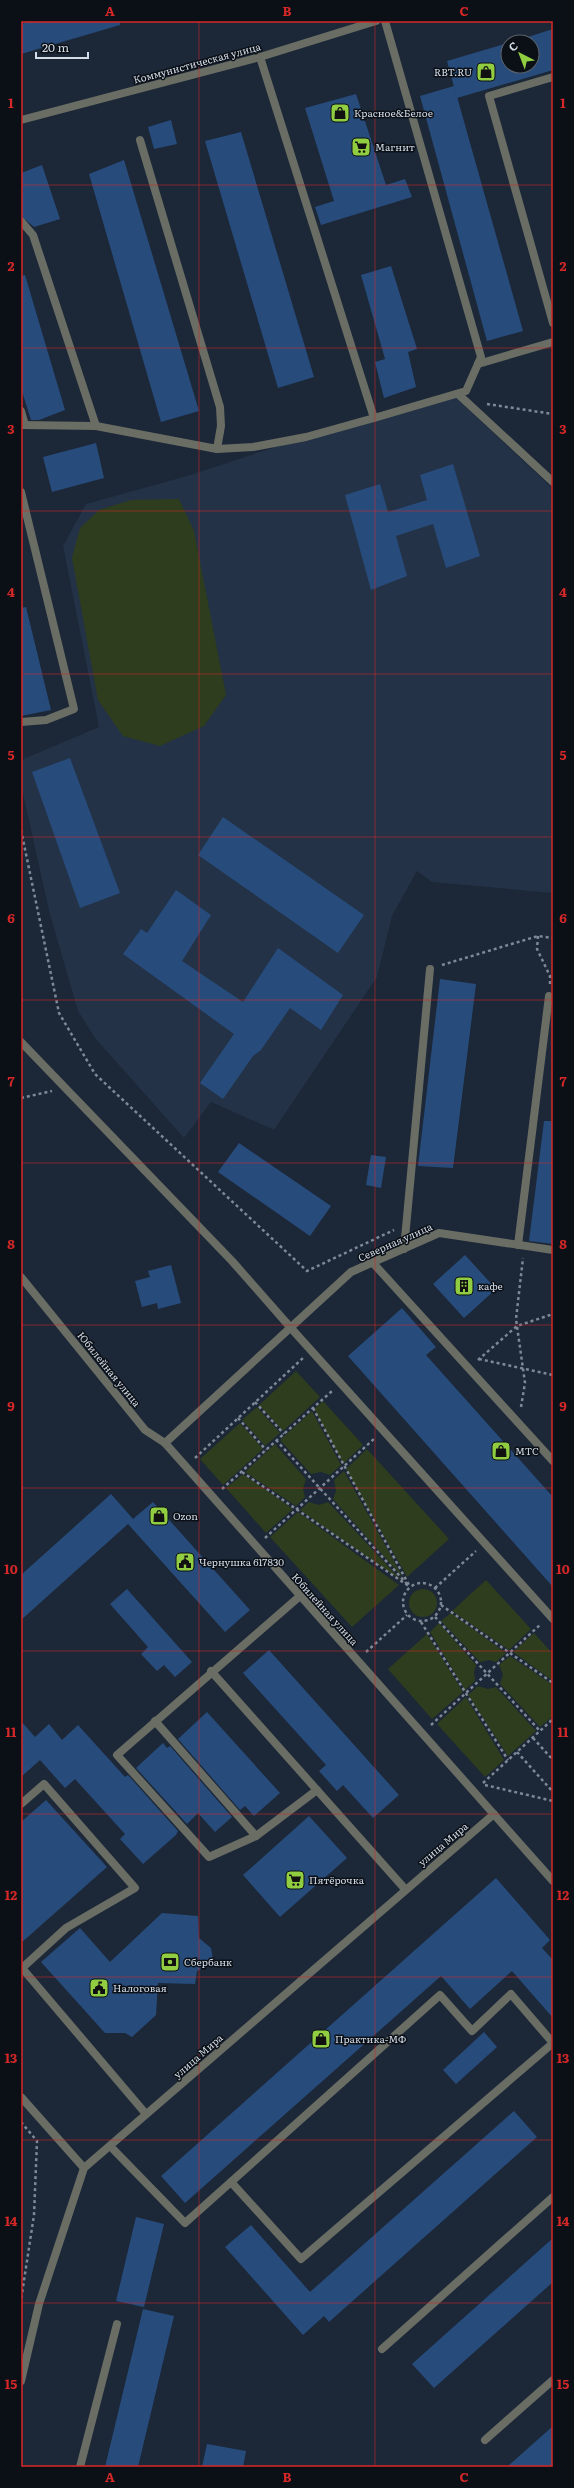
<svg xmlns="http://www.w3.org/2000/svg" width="574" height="2488" font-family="Literata,serif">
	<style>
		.built { fill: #233246 }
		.green { fill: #2e3d1d }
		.building { fill: #274c7c }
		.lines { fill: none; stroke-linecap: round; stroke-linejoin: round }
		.path { stroke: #7f8896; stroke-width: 2.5; stroke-dasharray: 3 3; stroke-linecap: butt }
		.service { stroke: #696d64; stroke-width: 8 }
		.minor { stroke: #696d64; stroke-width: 8 }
		.grid { fill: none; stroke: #d62828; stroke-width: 1; stroke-opacity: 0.55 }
		.labels { text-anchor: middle; stroke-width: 3; stroke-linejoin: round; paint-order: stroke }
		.street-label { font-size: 10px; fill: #d4dce7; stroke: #0b1017 }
		.poi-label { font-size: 10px; fill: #d4dce7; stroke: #0b1017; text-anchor: start }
		.neatline { fill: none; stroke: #d62828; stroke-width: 1.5 }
		.grid-label { font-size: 13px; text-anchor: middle; font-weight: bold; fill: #d62828 }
	</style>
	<rect width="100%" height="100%" fill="#1c2737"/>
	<path class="built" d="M453,395L553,489V893L432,882L417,871L392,916L377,977L274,1130L211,1102L184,1138L95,1038L78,1011L49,911L21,784V760L99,727L63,546L86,504L187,476L306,437Z"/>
	<g class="green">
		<path d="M179,499L194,531L226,695L204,726L160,746L123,736L98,700L72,558L80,528L99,510L131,500Z"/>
		<path d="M296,1371L320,1397L283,1431L259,1405Z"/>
		<path d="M323,1401L363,1445L343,1464L314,1409Z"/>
		<path d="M257,1407L280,1433L265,1446L242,1420Z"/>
		<path d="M312,1411L341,1465L330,1475L321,1472L311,1474L280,1440Z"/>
		<path d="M240,1423L263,1449L223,1485L200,1459Z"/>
		<path d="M275,1444L306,1479L303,1489L305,1497L296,1506L245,1472Z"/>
		<path d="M367,1449L449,1539L407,1577L346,1469Z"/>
		<path d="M344,1471L404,1579L333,1499L336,1491L334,1480Z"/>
		<path d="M243,1474L293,1509L266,1533L226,1488Z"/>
		<path d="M309,1502L319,1505L328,1502L402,1581L300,1510Z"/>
		<path d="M298,1512L399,1585L352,1627L270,1537Z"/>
		<path d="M486,1580L531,1629L509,1650L452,1611Z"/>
		<circle cx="423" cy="1603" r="14"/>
		<path d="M451,1613L506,1653L496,1662L489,1660L480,1662L441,1621Z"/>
		<path d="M439,1623L476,1665L474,1672L475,1681L465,1690L430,1632Z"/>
		<path d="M534,1633L553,1654V1681L513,1652Z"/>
		<path d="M427,1634L463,1692L432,1719L388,1669Z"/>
		<path d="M510,1656L553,1685V1716L540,1727L500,1684L503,1674L499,1665Z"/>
		<path d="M478,1686L488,1689L496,1687L536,1731L508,1756L468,1695Z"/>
		<path d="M466,1697L504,1760L485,1777L437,1724Z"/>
	</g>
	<g class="building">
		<path d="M30,21H120V25L21,54V24Z"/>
		<path d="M553,29V70L457,98L447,61L508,43V66H532V42H512Z"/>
		<path d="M454,86L523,331L487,341L420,96Z"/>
		<path d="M356,94L386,185L405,179L412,197L321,225L315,207L334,201L305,108Z"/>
		<path d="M171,120L177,144L154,149L148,127Z"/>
		<path d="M241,132L314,377L278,388L205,141Z"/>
		<path d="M124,160L199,411L161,422L89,174Z"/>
		<path d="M42,165L60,219L34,227L21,216V173Z"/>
		<path d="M391,266L417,349L408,352L416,387L384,398L375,362L385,359L361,275Z"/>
		<path d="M25,275L65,410L39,420H31L21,388V276Z"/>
		<path d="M96,443L104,478L52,492L43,457Z"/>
		<path d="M453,464L480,556L446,568L433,524L396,536L407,576L371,590L345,495L380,484L388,512L427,500L420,475Z"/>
		<path d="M26,607L51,710L21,716V608Z"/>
		<path d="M70,758L120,893L80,908L32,772Z"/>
		<path d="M223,817L364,915L338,953L198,855Z"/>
		<path d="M176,890L211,915L182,961L243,1002L278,948L343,995L321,1030L290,1008L261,1050L253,1056L223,1099L200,1083L234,1034L123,954L141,929L147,933Z"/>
		<path d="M440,979L476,984L453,1168L418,1166Z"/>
		<path d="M544,1121H553V1244L529,1241Z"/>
		<path d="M239,1143L331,1206L310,1236L218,1172Z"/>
		<path d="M371,1155L386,1157L381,1188L366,1185Z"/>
		<path d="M465,1255L496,1289L464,1318L433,1284Z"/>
		<path d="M171,1265L181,1303L158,1309L157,1303L142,1307L135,1281L150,1277L148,1271Z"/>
		<path d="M402,1308L436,1347L426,1355L553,1497V1587L348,1356Z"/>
		<path d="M111,1494L133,1519L153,1502L250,1610L225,1632L128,1524L21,1620V1575Z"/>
		<path d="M127,1589L192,1662L175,1677L164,1665L157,1671L141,1654L148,1647L110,1604Z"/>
		<path d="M269,1650L399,1795L373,1818L343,1785L337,1791L319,1771L326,1765L243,1673Z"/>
		<path d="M207,1712L280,1793L254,1816L245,1806L240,1810L178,1739Z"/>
		<path d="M21,1721L35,1737L49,1724L62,1740L78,1725L125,1777L128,1775L178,1831L176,1835L143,1864L120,1839L125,1834L75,1779L65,1788L40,1760L21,1777Z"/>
		<path d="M163,1743L167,1748L170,1746L232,1817L215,1832L198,1813L187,1824L136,1768Z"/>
		<path d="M46,1800L107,1867L21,1943V1822Z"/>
		<path d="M309,1816L347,1858L280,1917L243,1875Z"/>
		<path d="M496,1878L550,1940L542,1948L553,1960V2018L512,1971L470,2009L441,1976L185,2203L161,2176Z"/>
		<path d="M162,1913L198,1916L199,1938L211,1948L213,1959L212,1964L197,1971L195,1984L158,1983L156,2015L132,2037L125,2033H105L41,1962L80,1928L110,1962Z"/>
		<path d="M484,2032L497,2047L456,2084L443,2070Z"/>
		<path d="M514,2111L537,2137L329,2322L324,2316L303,2335L225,2247L251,2225L310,2292Z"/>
		<path d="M136,2217L164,2224L144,2307L116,2301Z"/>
		<path d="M553,2238V2282L434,2388L412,2364Z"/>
		<path d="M143,2309L174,2316L138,2467H105Z"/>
		<path d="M553,2426V2467H507Z"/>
		<path d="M207,2444L246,2451L243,2467H202Z"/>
	</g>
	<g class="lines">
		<g class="path">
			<path d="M487,404L553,414"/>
			<path d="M21,830L59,1013L95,1074L307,1271L394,1230"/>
			<path d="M538,936L537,949L550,976V984"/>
			<path d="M442,965L538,936L553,938"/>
			<path d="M21,1098L52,1091"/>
			<path d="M479,1359L553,1375"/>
			<path d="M478,1360L517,1326L553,1314"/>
			<path d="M255,1402L284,1434"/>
			<path d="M521,1407L525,1383L516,1319L523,1258"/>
			<path d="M313,1408L410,1587"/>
			<path d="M238,1418L266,1450"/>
			<path d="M276,1440L407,1584"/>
			<path d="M195,1458L303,1358"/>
			<path d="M242,1472L410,1587"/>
			<path d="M222,1489L332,1391"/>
			<path d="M265,1538L375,1438"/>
			<circle cx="422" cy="1602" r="19"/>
			<path d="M435,1588L476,1551"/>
			<path d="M441,1605L553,1683"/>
			<path d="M435,1617L540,1731"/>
			<path d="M421,1622L508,1760"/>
			<path d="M366,1652L407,1615"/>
			<path d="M431,1725L541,1624"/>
			<path d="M533,1738L553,1760"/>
			<path d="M517,1752L553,1792"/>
			<path d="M483,1783L553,1719"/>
			<path d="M485,1785L553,1801"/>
			<path d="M21,2122L37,2141L34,2215L21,2300"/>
		</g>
		<g class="service">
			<path d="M553,77L489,96L553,323"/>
			<path d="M140,140L220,407L221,426L217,449"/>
			<path d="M21,221L33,235L96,426"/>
			<path d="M478,364L553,342"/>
			<path d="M458,394L553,482"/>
			<path d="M21,411L25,425"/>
			<path d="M374,418L466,391L481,357L385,21"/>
			<path d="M21,425L96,426L217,449L253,447L306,437L374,418L260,57"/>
			<path d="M21,492L74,709L46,720L21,722"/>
			<path d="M518,1245L549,996"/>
			<path d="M404,1249L430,969"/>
			<path d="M373,1263L553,1461"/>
			<path d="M290,1327L553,1619"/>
			<path d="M300,1596L117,1755L209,1857L256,1836L317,1790"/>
			<path d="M211,1671L405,1889"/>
			<path d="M155,1721L256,1836"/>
			<path d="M21,1804L44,1784L135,1888L66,1928L21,1969"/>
			<path d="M22,1968L146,2114"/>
			<path d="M110,2146L185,2223L440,1995L472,2031L511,1994L553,2043"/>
			<path d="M231,2182L301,2259L553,2043"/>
			<path d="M382,2349L553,2197"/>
			<path d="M485,2440L553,2380"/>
			<path d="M80,2467L117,2324"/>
		</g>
		<g class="minor">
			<path d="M21,120L260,57L376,21"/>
			<path d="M21,1042L232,1261L290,1327"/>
			<path d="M21,1277L145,1430L165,1443L553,1881"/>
			<path d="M165,1443L351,1272L439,1233L553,1250"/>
			<path d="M21,2097L84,2168"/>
			<path d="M21,2381L39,2304L84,2168L494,1814"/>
		</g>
	</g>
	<path class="grid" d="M199,21V2467M375,21V2467M21,185H553M21,348H553M21,511H553M21,674H553M21,837H553M21,1000H553M21,1163H553M21,1325H553M21,1488H553M21,1651H553M21,1814H553M21,1977H553M21,2140H553M21,2303H553"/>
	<defs>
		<symbol id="shop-square" viewBox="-11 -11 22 22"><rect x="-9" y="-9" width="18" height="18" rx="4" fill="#91cd40" stroke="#0b1017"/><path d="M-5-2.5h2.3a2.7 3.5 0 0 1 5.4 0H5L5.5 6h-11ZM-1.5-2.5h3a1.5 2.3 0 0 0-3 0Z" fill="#111"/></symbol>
		<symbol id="supermarket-square" viewBox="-11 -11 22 22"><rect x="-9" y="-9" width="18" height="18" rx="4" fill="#91cd40" stroke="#0b1017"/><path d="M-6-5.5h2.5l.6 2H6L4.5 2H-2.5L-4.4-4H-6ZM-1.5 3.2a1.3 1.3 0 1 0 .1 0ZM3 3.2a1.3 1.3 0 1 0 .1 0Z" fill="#111"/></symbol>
		<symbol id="building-square" viewBox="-11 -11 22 22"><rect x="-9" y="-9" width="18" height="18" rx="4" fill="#91cd40" stroke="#0b1017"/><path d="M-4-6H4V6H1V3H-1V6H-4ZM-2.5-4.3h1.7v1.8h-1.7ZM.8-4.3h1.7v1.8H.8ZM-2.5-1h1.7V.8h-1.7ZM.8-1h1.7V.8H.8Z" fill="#111"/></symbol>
		<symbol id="civic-square" viewBox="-11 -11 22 22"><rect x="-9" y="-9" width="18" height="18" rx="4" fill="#91cd40" stroke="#0b1017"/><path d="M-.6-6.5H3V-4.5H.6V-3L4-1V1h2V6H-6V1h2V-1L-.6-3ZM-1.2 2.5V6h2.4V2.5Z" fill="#111"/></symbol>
		<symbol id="bank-square" viewBox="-11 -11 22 22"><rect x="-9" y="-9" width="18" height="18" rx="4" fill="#91cd40" stroke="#0b1017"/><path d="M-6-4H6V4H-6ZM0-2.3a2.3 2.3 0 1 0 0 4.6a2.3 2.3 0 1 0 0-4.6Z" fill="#111"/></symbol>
	</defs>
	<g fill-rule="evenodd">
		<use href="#shop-square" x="475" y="61" width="22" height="22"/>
		<use href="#shop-square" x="329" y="102" width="22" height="22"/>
		<use href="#supermarket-square" x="350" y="136" width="22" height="22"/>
		<use href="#building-square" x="453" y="1275" width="22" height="22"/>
		<use href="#shop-square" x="490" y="1440" width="22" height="22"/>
		<use href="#shop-square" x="148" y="1505" width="22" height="22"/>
		<use href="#civic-square" x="174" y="1551" width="22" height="22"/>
		<use href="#supermarket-square" x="284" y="1869" width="22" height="22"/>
		<use href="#bank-square" x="159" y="1951" width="22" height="22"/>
		<use href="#civic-square" x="88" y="1977" width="22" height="22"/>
		<use href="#shop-square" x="310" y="2028" width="22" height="22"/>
	</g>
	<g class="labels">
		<g class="street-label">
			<text transform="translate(197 63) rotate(-15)" y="4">Коммунистическая улица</text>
			<text transform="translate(395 1242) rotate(-24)" y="4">Северная улица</text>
			<text transform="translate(109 1369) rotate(51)" y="4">Юбилейная улица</text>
			<text transform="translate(325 1609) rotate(48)" y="4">Юбилейная улица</text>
			<text transform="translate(443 1844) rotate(-40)" y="4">улица Мира</text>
			<text transform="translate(198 2056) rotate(-41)" y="4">улица Мира</text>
		</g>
		<g class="poi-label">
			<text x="472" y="76" text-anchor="end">RBT.RU</text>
			<text x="354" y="117">Красное&amp;Белое</text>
			<text x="375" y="151">Магнит</text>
			<text x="478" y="1290">кафе</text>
			<text x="515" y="1455">МТС</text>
			<text x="173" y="1520">Ozon</text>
			<text x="199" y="1566">Чернушка 617830</text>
			<text x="309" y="1884">Пятёрочка</text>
			<text x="184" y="1966">Сбербанк</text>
			<text x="113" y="1992">Налоговая</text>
			<text x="335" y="2043">Практика-МФ</text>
		</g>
	</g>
	<rect width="574" height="2488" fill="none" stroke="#0b1017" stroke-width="44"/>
	<g transform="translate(520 54) rotate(318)"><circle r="19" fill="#0b1017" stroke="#5b626a"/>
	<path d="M0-3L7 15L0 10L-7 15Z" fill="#91cd40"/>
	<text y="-6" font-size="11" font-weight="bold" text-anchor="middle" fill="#d4dce7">С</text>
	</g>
	<path d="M36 52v6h52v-6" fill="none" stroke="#d4dce7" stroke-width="2"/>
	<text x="42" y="52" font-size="12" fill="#d4dce7" stroke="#0b1017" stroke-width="3" paint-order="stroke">20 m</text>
	<rect x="22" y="22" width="530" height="2444" class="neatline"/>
	<g class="grid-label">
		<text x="110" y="16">A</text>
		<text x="287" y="16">B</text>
		<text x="464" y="16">C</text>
		<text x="11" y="108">1</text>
		<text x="563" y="108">1</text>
		<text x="11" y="271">2</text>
		<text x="563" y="271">2</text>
		<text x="11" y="434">3</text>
		<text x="563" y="434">3</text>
		<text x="11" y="597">4</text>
		<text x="563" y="597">4</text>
		<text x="11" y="760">5</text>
		<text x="563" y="760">5</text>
		<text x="11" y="923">6</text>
		<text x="563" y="923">6</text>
		<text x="11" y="1086">7</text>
		<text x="563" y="1086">7</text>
		<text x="11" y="1249">8</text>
		<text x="563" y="1249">8</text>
		<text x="11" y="1411">9</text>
		<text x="563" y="1411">9</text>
		<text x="11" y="1574">10</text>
		<text x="563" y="1574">10</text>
		<text x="11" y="1737">11</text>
		<text x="563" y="1737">11</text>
		<text x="11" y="1900">12</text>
		<text x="563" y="1900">12</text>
		<text x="11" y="2063">13</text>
		<text x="563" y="2063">13</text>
		<text x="11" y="2226">14</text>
		<text x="563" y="2226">14</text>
		<text x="11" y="2389">15</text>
		<text x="563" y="2389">15</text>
		<text x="110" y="2482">A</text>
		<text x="287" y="2482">B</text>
		<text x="464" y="2482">C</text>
	</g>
</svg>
